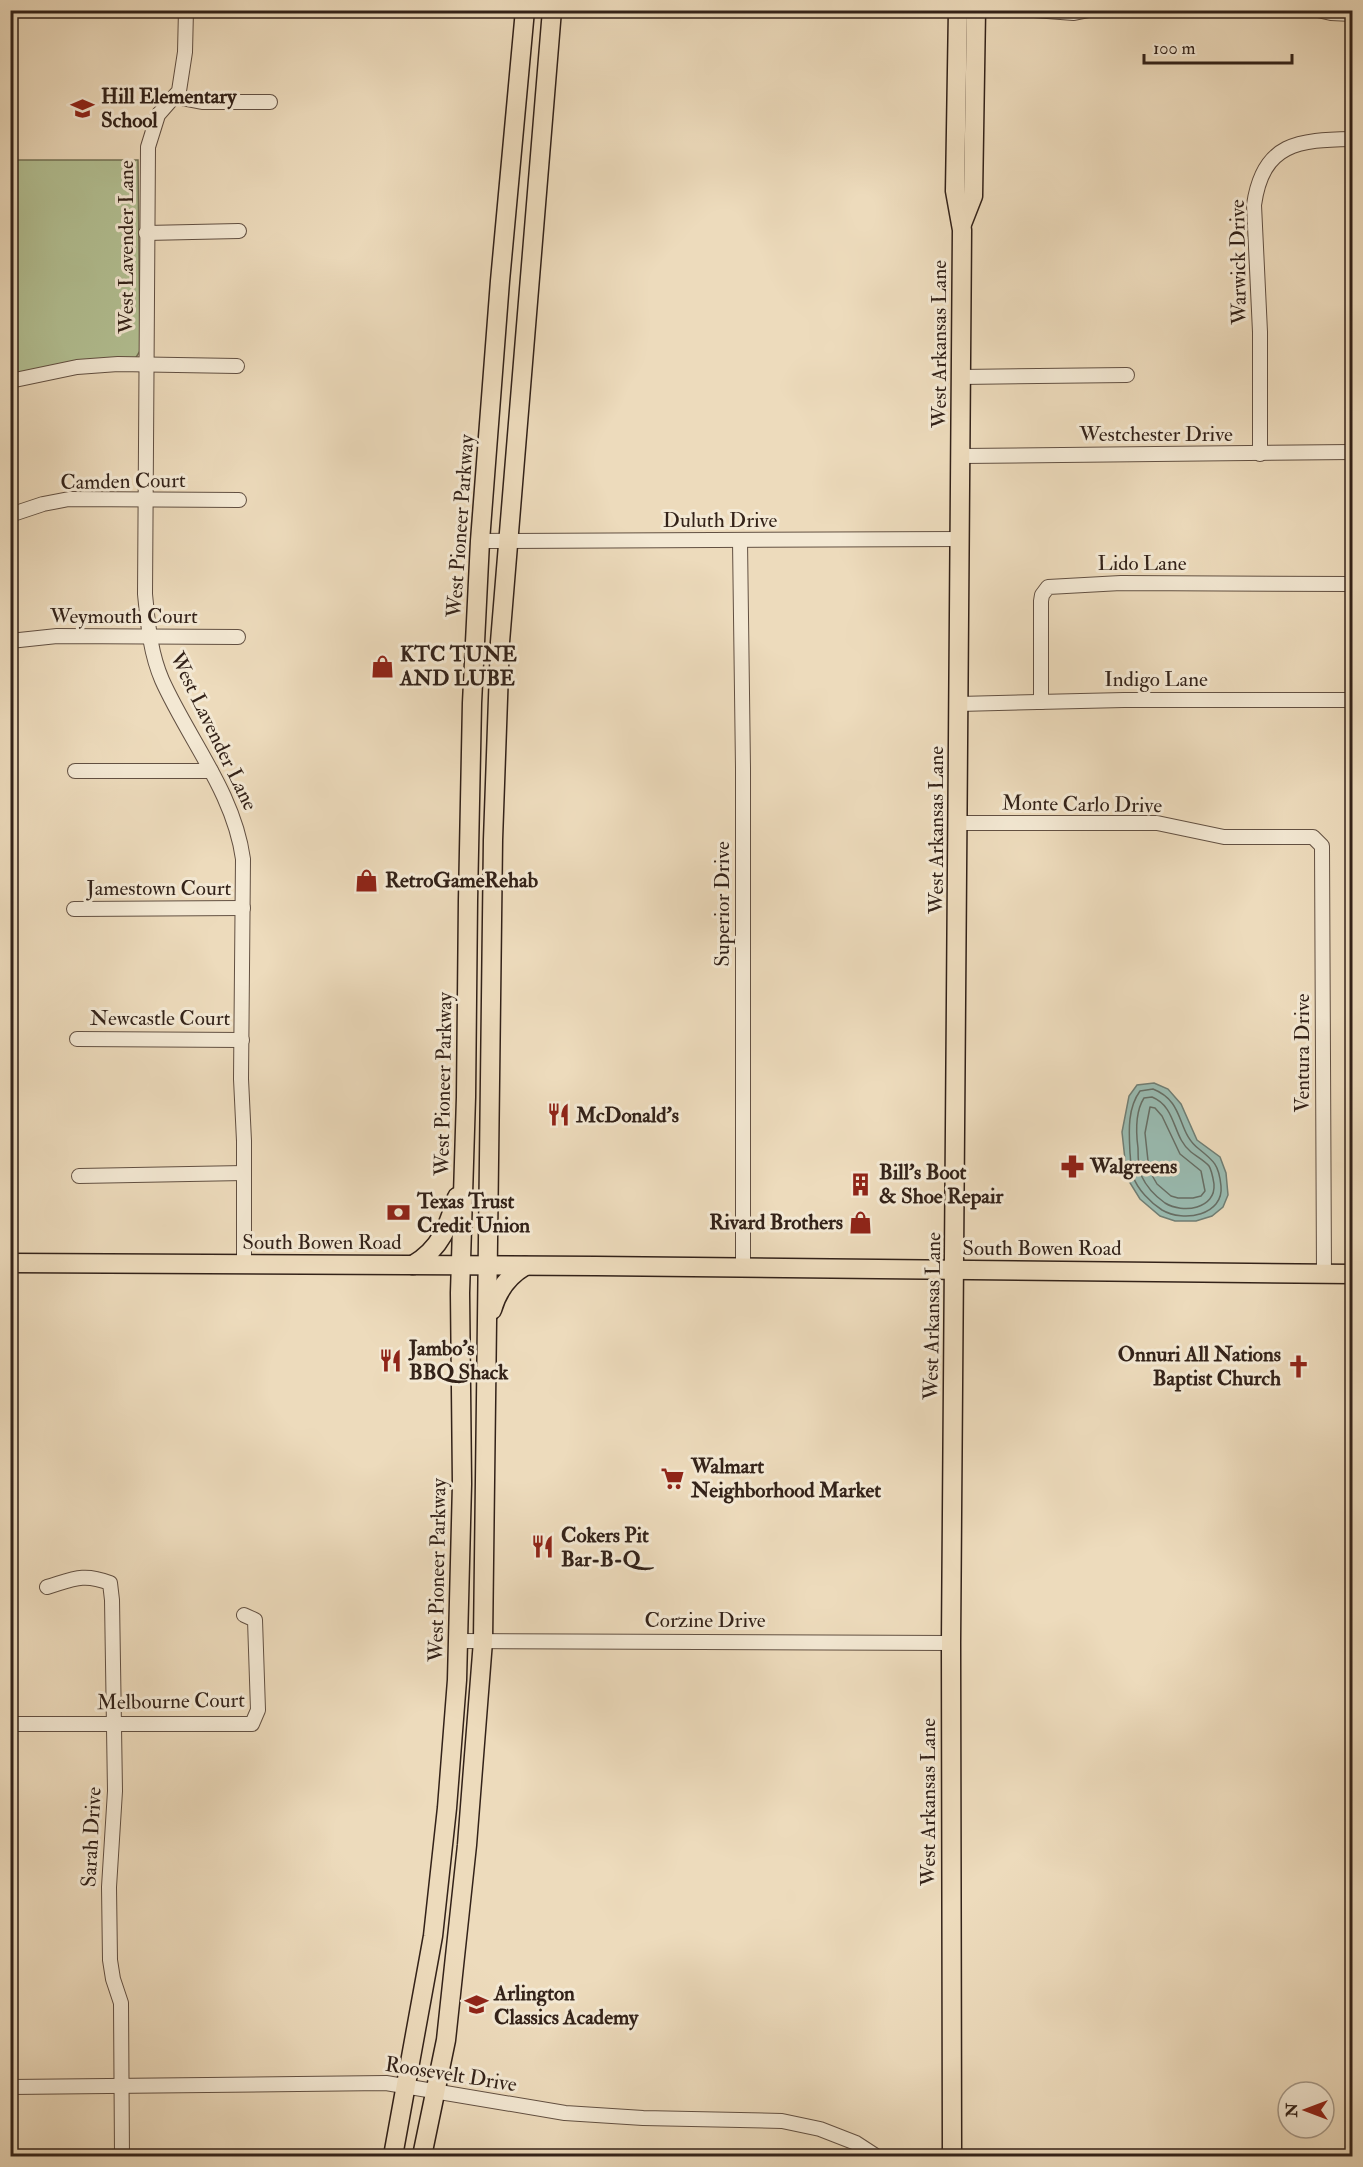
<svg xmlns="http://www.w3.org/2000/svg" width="1363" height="2167" font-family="'IM FELL Double Pica',serif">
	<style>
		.green { fill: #b3c194; stroke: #737256; stroke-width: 1.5 }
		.water { fill: #99bbb1; stroke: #707e74; stroke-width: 1.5 }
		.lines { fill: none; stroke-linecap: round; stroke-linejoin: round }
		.shore { stroke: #666e65; stroke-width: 1.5 }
		.minor-casing { stroke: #625042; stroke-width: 16 }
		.major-casing { stroke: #332219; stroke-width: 21 }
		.minor { stroke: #f3e8d3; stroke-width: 14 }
		.major { stroke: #eddbbc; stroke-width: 18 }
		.labels { text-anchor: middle; stroke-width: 6; stroke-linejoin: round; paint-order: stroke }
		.poi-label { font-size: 21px; font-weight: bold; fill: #332219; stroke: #f3e8d3; text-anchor: start }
		.street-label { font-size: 21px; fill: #332219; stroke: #f3e8d3 }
	</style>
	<rect width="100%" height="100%" fill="#eddbbc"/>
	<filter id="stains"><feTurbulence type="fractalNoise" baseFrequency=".00333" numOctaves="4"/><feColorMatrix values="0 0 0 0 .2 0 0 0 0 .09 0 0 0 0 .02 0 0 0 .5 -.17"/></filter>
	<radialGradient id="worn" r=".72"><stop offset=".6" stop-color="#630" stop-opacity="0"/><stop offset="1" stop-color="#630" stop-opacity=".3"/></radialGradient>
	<path class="green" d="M11,160H138L140,351L135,359L11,376Z"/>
	<path class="water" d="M1154,1083L1168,1089L1181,1104L1197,1140L1220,1157L1226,1173L1228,1195L1223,1207L1212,1216L1196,1221H1175L1160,1216L1140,1199L1127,1178L1122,1132L1129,1096L1137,1085Z"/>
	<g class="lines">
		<g class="shore">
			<path d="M1153,1089C1186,1102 1176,1132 1199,1149C1214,1161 1219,1165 1221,1186C1224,1215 1184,1223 1162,1210C1151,1203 1137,1189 1133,1176C1130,1169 1131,1160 1130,1153C1129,1132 1127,1109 1140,1091Z"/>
			<path d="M1152,1097C1177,1107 1172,1137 1191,1152C1196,1156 1205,1161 1209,1166C1212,1171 1213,1178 1214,1184C1216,1209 1183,1214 1165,1203C1155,1196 1146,1186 1141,1175C1138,1168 1138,1156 1138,1148C1136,1133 1135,1112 1144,1098Z"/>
			<path d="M1150,1107L1155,1108L1162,1116L1180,1154L1201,1171L1205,1191L1201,1196L1193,1198H1178L1171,1196L1157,1184L1149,1170L1145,1133Z"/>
		</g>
		<defs>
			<g id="minor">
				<path d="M186,10L185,52L179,91L158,115L148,147L145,594C148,624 150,652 162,680C189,740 234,793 243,859L241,1079L244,1141V1264"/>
				<path d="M1034,10L1074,13L1089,10"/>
				<path d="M1318,10L1331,13L1352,14"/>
				<path d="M176,97L202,102H270"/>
				<path d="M146,233L239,231"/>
				<path d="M961,377L1127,375"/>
				<path d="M10,381L77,367L118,364L237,366"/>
				<path d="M1260,454V332L1254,205C1263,142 1299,140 1352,139"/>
				<path d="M961,456L1352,452"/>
				<path d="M10,515L43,504L69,499L239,500"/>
				<path d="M480,541L960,539"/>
				<path d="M740,541L743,768V1268"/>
				<path d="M10,641L57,636L238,637"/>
				<path d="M1041,702V601L1042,595L1048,587L1121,583L1352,584"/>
				<path d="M959,704L1124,700H1352"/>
				<path d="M75,771H211"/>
				<path d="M958,823H1157L1224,837H1313L1322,846L1324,1273"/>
				<path d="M74,909L243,908"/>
				<path d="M77,1039L242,1040"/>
				<path d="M79,1176L244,1173"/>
				<path d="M47,1587C74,1579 83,1573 110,1583L112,1600L115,1791L109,1887L110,1960L113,1979L121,2003L122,2156"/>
				<path d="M458,1641L951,1643"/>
				<path d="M10,1724H252L258,1710L255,1620L244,1615"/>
				<path d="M10,2087L386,2083L565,2113L643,2118L782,2121L820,2129L856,2143L876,2156"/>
			</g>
			<g id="major">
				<path d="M962,224L973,196L976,10"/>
				<path d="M10,1263L596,1266L1352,1274"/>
				<path d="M413,1265C441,1248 448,1227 457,1197"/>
				<path d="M492,1310C497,1292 508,1276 525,1266"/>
				<path d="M393,2156L433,1936L447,1808L457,1680L462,1484L460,1293L466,1097L468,900L472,703L480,541L500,281L525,10"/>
				<path d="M422,2156L446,2040L467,1845L483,1641L493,840L500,642L552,10"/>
				<path d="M952,2156L951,1643L962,230L955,191L958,10"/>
			</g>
		</defs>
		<use href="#minor" class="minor-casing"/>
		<use href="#major" class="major-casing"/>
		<use href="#minor" class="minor"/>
		<use href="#major" class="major"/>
	</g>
	<defs>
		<symbol id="school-bare" viewBox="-9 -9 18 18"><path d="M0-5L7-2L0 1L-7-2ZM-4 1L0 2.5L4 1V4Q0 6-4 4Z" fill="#8f2418" stroke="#f3e8d3" stroke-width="2.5" paint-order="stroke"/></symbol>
		<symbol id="shop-bare" viewBox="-9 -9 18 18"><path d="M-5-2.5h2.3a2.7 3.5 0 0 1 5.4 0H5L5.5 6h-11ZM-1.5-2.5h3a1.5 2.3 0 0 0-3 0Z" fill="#8f2418" stroke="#f3e8d3" stroke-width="2.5" paint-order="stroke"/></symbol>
		<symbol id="restaurant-bare" viewBox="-9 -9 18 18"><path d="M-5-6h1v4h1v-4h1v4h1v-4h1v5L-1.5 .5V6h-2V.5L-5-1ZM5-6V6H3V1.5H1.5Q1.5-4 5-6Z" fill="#8f2418" stroke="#f3e8d3" stroke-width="2.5" paint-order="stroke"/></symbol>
		<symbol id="pharmacy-bare" viewBox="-9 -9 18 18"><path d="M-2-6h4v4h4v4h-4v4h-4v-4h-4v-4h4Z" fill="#8f2418" stroke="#f3e8d3" stroke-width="2.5" paint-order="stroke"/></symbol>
		<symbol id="building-bare" viewBox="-9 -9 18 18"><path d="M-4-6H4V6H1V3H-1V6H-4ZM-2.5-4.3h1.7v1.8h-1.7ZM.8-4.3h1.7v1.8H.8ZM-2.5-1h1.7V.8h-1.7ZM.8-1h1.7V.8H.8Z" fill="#8f2418" stroke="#f3e8d3" stroke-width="2.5" paint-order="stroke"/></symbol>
		<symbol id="bank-bare" viewBox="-9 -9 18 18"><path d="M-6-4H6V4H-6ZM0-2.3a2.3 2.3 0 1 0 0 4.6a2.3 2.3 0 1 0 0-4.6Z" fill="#8f2418" stroke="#f3e8d3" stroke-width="2.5" paint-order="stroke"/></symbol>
		<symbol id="church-bare" viewBox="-9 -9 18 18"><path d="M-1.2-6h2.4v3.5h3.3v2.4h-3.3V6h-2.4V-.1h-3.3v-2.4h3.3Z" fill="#8f2418" stroke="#f3e8d3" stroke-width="2.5" paint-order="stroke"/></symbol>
		<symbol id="supermarket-bare" viewBox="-9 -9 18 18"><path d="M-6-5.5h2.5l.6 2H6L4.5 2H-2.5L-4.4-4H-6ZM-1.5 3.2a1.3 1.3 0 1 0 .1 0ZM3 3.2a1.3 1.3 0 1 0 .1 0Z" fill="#8f2418" stroke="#f3e8d3" stroke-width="2.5" paint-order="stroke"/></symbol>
	</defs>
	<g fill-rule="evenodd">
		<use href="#school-bare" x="66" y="92" width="33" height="33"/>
		<use href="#shop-bare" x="366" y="650" width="33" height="33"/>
		<use href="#shop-bare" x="350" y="864" width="33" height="33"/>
		<use href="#restaurant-bare" x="542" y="1098" width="33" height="33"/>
		<use href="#pharmacy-bare" x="1056" y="1150" width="33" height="33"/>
		<use href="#building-bare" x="844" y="1168" width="33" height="33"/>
		<use href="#bank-bare" x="382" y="1196" width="33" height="33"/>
		<use href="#shop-bare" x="844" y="1206" width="33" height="33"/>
		<use href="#restaurant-bare" x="374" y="1344" width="33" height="33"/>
		<use href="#church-bare" x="1282" y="1350" width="33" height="33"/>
		<use href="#supermarket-bare" x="656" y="1462" width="33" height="33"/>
		<use href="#restaurant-bare" x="526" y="1530" width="33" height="33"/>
		<use href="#school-bare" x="460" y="1988" width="33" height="33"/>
	</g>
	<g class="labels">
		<g class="poi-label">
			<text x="101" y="103">Hill Elementary<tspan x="101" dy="24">School</tspan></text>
			<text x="400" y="661">KTC TUNE<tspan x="400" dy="24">AND LUBE</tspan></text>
			<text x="385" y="887">RetroGameRehab</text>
			<text x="576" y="1122">McDonald's</text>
			<text x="1090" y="1173">Walgreens</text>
			<text x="879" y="1179">Bill's Boot<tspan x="879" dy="24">&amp; Shoe Repair</tspan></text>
			<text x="417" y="1208">Texas Trust<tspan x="417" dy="24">Credit Union</tspan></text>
			<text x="843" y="1229" text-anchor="end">Rivard Brothers</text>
			<text x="409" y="1355">Jambo's<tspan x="409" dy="24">BBQ Shack</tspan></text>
			<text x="1281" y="1361" text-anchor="end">Onnuri All Nations<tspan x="1281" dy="24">Baptist Church</tspan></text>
			<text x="691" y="1473">Walmart<tspan x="691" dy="24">Neighborhood Market</tspan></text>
			<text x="561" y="1542">Cokers Pit<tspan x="561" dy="24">Bar-B-Q</tspan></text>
			<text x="494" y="2000">Arlington<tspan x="494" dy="24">Classics Academy</tspan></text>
		</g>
		<g class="street-label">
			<text transform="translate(126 247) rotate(-90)" y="7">West Lavender Lane</text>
			<text transform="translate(1238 262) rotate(-91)" y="7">Warwick Drive</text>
			<text transform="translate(939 344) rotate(-90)" y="7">West Arkansas Lane</text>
			<text x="1156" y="441">Westchester Drive</text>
			<text transform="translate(123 481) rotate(-1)" y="7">Camden Court</text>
			<text x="720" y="527">Duluth Drive</text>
			<text transform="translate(460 526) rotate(-86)" y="7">West Pioneer Parkway</text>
			<text x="1142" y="570">Lido Lane</text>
			<text x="124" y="623">Weymouth Court</text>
			<text x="1156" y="686">Indigo Lane</text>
			<text transform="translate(214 731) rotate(64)" y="7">West Lavender Lane</text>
			<text transform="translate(1082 804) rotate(1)" y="7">Monte Carlo Drive</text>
			<text transform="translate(936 830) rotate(-90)" y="7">West Arkansas Lane</text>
			<text x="159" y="895">Jamestown Court</text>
			<text transform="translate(722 904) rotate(-90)" y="7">Superior Drive</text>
			<text x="160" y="1025">Newcastle Court</text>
			<text transform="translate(1302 1053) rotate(-90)" y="7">Ventura Drive</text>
			<text transform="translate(443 1084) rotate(-89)" y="7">West Pioneer Parkway</text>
			<text x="322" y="1249">South Bowen Road</text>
			<text x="1042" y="1255">South Bowen Road</text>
			<text transform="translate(932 1316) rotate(-89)" y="7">West Arkansas Lane</text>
			<text transform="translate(437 1570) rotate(-89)" y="7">West Pioneer Parkway</text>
			<text x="705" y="1627">Corzine Drive</text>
			<text transform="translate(171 1701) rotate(-1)" y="7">Melbourne Court</text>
			<text transform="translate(928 1802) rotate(-90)" y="7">West Arkansas Lane</text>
			<text transform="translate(91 1837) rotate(-87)" y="7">Sarah Drive</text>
			<text transform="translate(451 2074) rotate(9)" y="7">Roosevelt Drive</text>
		</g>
	</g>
	<rect width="1363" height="2167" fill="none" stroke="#eddbbc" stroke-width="36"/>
	<rect x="12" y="12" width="1339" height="2143" fill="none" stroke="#332219" stroke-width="3"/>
	<rect x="18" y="18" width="1327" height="2131" fill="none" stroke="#332219" stroke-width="1.5"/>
	<g transform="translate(1306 2110) rotate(270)"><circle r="28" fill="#f3e8d3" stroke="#a69989" stroke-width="1.5"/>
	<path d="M0-4.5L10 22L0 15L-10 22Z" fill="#8f2418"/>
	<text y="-9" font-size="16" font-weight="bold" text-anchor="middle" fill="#332219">N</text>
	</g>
	<path d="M1144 54v9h148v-9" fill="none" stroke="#332219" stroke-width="3"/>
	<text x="1153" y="54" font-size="18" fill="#332219" stroke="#f3e8d3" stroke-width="4.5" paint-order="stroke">100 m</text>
	<rect width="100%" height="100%" filter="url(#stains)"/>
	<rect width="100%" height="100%" fill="url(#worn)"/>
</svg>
